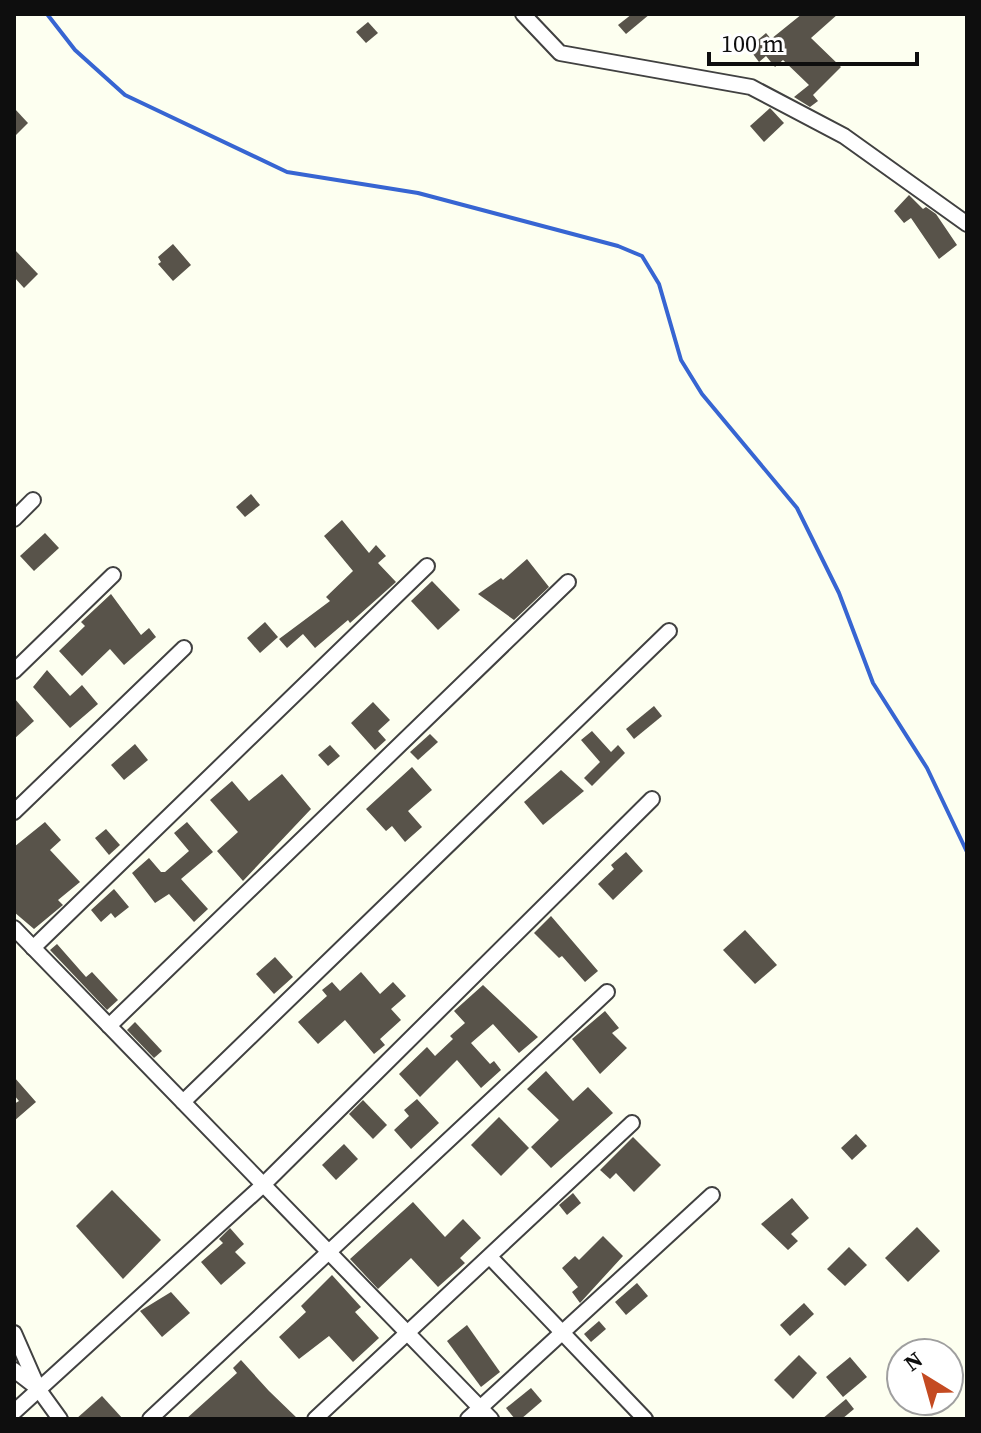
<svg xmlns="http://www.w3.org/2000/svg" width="981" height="1433" font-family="'Source Serif 4',serif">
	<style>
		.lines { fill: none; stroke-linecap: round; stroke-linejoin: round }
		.stream { stroke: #3765d2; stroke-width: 4 }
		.building { fill: #58534a }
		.minor-casing { stroke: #414141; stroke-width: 18 }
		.minor { stroke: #fff; stroke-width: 14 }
	</style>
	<rect width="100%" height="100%" fill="#fdfff0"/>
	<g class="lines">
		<path class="stream" d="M47,14L75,50L125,95L287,172L418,193L618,246L642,256L659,284L681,360L702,394L797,508L839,593L873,683L927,768L967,852"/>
	</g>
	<g class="building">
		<path d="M632,14H650L626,34L618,25Z"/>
		<path d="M802,14H838L811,38L841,67L813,95L818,101L810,107L794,97L809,85L783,60L775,67L766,56L759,62L753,54V44L766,33L771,39Z"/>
		<path d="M368,22L378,33L366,43L356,32Z"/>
		<path d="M14,108L28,123L14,137Z"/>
		<path d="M770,108L784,123L764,142L750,126Z"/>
		<path d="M909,195L923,209L926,207L936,214L957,245L939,259L911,218L904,223L894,211Z"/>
		<path d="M173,244L191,265L173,281L158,264L161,262L158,257Z"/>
		<path d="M14,249L38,274L24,288L14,277Z"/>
		<path d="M251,494L260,505L245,517L236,507Z"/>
		<path d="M342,520L369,553L376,545L386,556L378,563L396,582L350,623L348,620L315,648L303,634L287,648L279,639L330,601L326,597L353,571L324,536Z"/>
		<path d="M45,533L59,548L34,571L20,556Z"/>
		<path d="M527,559L549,587L514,620L478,594L501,578L503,580Z"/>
		<path d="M432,581L460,610L438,630L411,601Z"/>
		<path d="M111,594L141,635L149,628L156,637L124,665L110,649L82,676L59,651L85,626L81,622Z"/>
		<path d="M265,622L278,637L260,653L247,638Z"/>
		<path d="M47,670L70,696L82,685L98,704L70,728L33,687Z"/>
		<path d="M14,698L34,721L14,739Z"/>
		<path d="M373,702L390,720L378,731L386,740L375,750L351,723Z"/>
		<path d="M654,706L662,716L634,739L626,729Z"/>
		<path d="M592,731L611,752L618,745L625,753L592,786L584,778L600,762L581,740Z"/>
		<path d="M430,734L438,742L418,760L410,752Z"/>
		<path d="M135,744L148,760L124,780L111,765Z"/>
		<path d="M330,745L340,756L328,766L318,755Z"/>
		<path d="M412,767L432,790L408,811L422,827L405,842L392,826L386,831L366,809Z"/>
		<path d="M561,770L584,791L543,825L524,802Z"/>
		<path d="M282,774L311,809L243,881L217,851L238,832L210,800L232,781L249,801Z"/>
		<path d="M45,822L61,840L50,850L80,882L58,900L63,905L34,929L14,912V847Z"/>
		<path d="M187,822L213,852L181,879L208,909L194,922L169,894L155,903L132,873L149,858L161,872H165L189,851L174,833Z"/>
		<path d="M106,829L120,845L109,855L95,838Z"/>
		<path d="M626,852L643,871L613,900L598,884L614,869L611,865Z"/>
		<path d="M114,889L129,907L115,918L111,913L101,922L91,910Z"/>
		<path d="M551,916L598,971L585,982L562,956L559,958L534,933Z"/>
		<path d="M745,930L777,965L755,984L723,950Z"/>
		<path d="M57,944L86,977L92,972L118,1000L107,1010L50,950Z"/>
		<path d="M275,957L293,977L274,994L256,974Z"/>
		<path d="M361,972L380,994L393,982L406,996L391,1009L401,1020L380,1039L385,1045L374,1054L345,1020L318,1044L298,1022L327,996L322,990L332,982L340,991Z"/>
		<path d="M483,985L538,1037L519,1053L493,1024L471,1043L490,1064L494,1061L501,1070L481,1088L457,1060L420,1097L399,1074L427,1047L435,1056L453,1039L450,1036L465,1023L454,1011Z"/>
		<path d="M605,1011L619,1028L612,1033L627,1048L600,1074L572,1039Z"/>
		<path d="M135,1022L162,1051L154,1058L127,1030Z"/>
		<path d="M546,1071L573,1101L588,1087L613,1113L551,1168L531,1147L559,1120L527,1089Z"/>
		<path d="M14,1077L36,1102L14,1121V1104L19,1101L14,1095Z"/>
		<path d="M417,1099L439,1123L411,1149L394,1130L409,1116L404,1110Z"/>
		<path d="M363,1100L387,1125L373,1139L349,1114Z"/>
		<path d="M499,1117L529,1148L501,1176L471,1145Z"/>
		<path d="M856,1134L867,1146L852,1160L841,1148Z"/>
		<path d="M633,1137L661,1165L634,1192L616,1173L610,1179L600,1170Z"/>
		<path d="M344,1144L358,1159L336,1180L322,1165Z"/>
		<path d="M112,1190L161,1240L123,1279L76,1226Z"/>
		<path d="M573,1193L581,1203L567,1215L559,1205Z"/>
		<path d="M792,1198L809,1218L791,1234L798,1241L788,1250L761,1224Z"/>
		<path d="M413,1202L445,1237L463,1219L481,1238L460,1258L465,1263L438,1287L411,1258L378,1289L350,1259Z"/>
		<path d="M917,1227L940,1251L908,1282L885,1258Z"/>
		<path d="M230,1228L244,1244L235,1252L246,1263L221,1285L201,1262L223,1243L219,1239Z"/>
		<path d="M603,1236L623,1256L580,1303L572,1292L578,1287L562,1268L575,1256L579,1260Z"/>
		<path d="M849,1247L867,1265L845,1286L827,1269Z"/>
		<path d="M332,1275L361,1307L355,1312L379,1338L353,1362L329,1336L299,1359L279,1337L306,1312L301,1306Z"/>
		<path d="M637,1283L648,1296L626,1315L615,1302Z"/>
		<path d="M171,1292L190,1313L162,1337L140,1311Z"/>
		<path d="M804,1303L814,1314L790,1336L780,1325Z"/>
		<path d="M599,1321L606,1329L591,1342L584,1334Z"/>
		<path d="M467,1325L500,1372L481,1387L447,1341Z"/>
		<path d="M799,1355L817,1373L793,1399L774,1380Z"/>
		<path d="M850,1357L867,1377L843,1397L826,1377Z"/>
		<path d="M241,1360L269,1391L298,1419H186L237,1373L233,1368Z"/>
		<path d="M531,1388L542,1401L521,1419H515L506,1408Z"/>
		<path d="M102,1396L123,1419H76Z"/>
		<path d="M846,1399L854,1409L842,1419H822Z"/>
	</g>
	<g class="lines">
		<defs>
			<g id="minor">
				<path d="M523,14L560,53L751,87L844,136L967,224"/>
				<path d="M14,519L33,500"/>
				<path d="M14,671L113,575"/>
				<path d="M14,812L184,648"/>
				<path d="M14,928L491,1419"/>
				<path d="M33,948L427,566"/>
				<path d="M109,1026L568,582"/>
				<path d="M183,1102L669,631"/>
				<path d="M490,1257L645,1419"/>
				<path d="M14,1333L39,1390L60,1419"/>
				<path d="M14,1370L36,1387"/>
				<path d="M14,1412L263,1185L652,799"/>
				<path d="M150,1419L607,992"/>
				<path d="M315,1419L632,1123"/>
				<path d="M468,1419L712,1195"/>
			</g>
		</defs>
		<use href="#minor" class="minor-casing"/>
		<use href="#minor" class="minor"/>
	</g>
	<rect width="981" height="1433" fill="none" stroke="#0e0e0e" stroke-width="32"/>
	<g transform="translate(925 1377) rotate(323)"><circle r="38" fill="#ffffff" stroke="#9f9f9f" stroke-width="2"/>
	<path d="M0-6L14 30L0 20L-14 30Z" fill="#c44a21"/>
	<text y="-12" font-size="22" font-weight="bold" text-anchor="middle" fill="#0e0e0e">N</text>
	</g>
	<path d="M709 52v12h208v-12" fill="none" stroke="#0e0e0e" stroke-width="4"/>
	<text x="721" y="52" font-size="24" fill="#0e0e0e" stroke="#ffffff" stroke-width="6" paint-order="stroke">100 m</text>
</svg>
